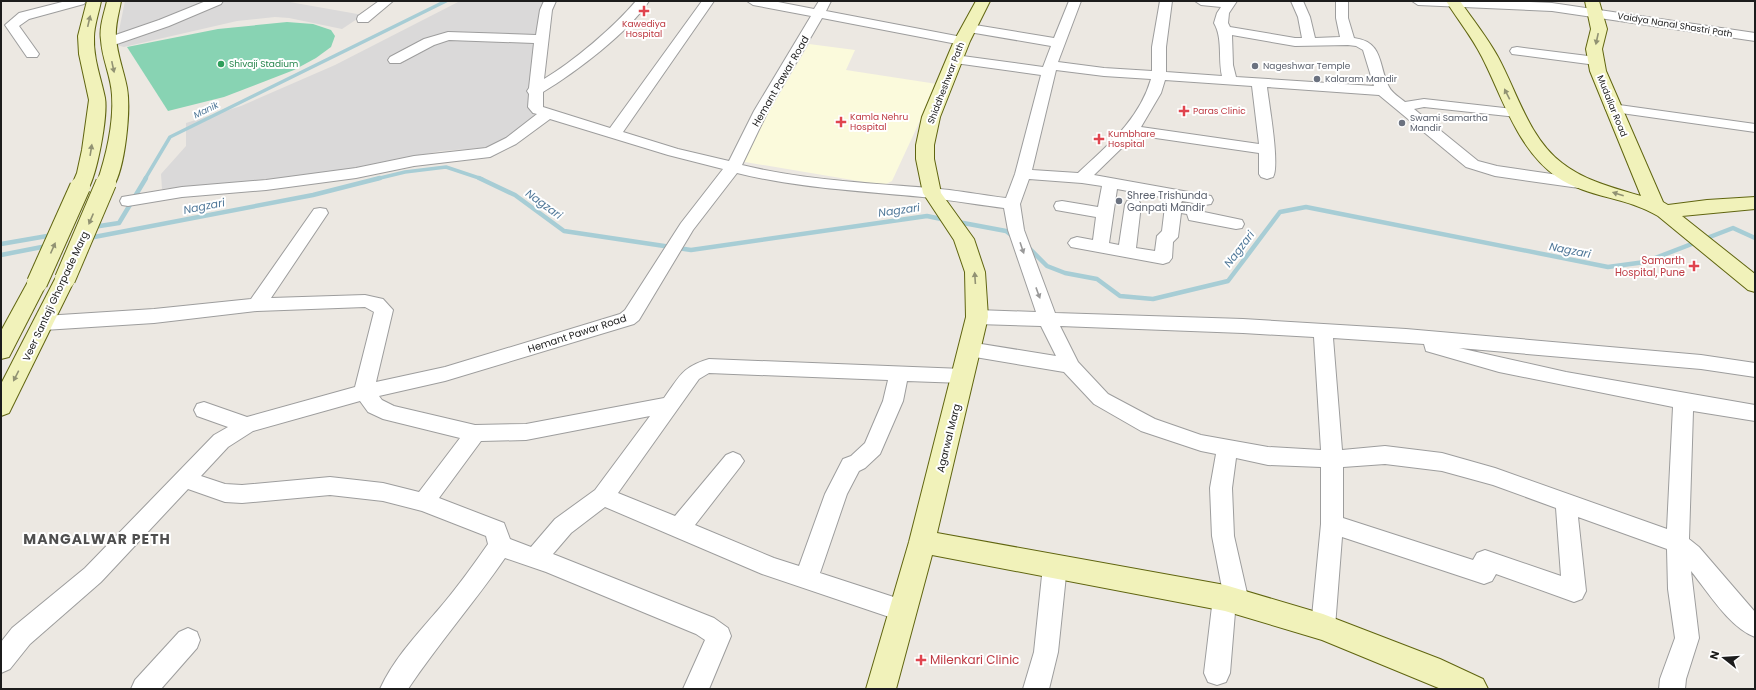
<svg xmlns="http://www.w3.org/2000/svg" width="1756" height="690" font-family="Poppins,sans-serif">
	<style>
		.residential { fill: #dad9d9 }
		.education { fill: #fbfadc }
		.pitch { fill: #88d3b3 }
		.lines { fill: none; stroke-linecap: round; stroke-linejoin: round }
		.stream-far1 { stroke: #a7cdd5; stroke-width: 3.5 }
		.stream { stroke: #a7cdd5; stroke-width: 4.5 }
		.street-casing { stroke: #9d9d9d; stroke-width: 2 }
		.secondary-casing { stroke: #606510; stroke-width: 2 }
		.street { fill: #fff; fill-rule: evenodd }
		.secondary { fill: #f1f2ba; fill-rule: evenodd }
		.secondary-bridge-casing { stroke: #606510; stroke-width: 22; stroke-linecap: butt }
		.secondary-bridge { stroke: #f1f2ba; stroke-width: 20 }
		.oneway { fill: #919273 }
		.oneway2 { fill: #999 }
		.health-dot { fill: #e0444e; stroke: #fff; stroke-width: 1.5 }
		.leisure-dot { fill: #2e9e5b; stroke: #fff; stroke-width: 1.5 }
		.worship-dot { fill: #6b7280; stroke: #fff; stroke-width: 1.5 }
		.labels { text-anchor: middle; stroke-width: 4; stroke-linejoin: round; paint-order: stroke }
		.far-health-label { font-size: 9px; fill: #be3a42; stroke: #fff; text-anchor: start }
		.far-street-label { font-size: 9px; fill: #1c1c1c; stroke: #fff }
		.far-leisure-label { font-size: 9px; fill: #27864d; stroke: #fff; text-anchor: start }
		.far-worship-label { font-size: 9px; fill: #5b616d; stroke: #fff; text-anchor: start }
		.far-water-label { font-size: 9px; font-style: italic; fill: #507899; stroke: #fff }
		.street-label { font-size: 10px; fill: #1c1c1c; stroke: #fff }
		.worship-label { font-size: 10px; fill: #5b616d; stroke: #fff; text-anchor: start }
		.health-label { font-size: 10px; fill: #be3a42; stroke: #fff; text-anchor: end }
		.water-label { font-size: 11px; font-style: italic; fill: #507899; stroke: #fff }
		.near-health-label { font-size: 12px; fill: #be3a42; stroke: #fff; text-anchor: start }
		.district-label { font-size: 14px; font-weight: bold; letter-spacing: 1px; fill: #4f4f4f; stroke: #fff }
	</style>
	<rect width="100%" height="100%" fill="#ece8e2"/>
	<g class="residential">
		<path d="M125,1H284L363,15L342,29L289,18L275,17L237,21L124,47L116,45Z"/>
		<path d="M460,1H548L529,103L535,114L513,135L495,147L441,151L332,173L162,189L161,174L186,146V123L241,106L335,65Z"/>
	</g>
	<path class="education" d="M809,44L855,50L846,70L937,84L892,181L884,185L870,183L739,161Z"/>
	<path class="pitch" d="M287,22L313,24L331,30L335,36L331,47L316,58L294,70L224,97L168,111L127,47L218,29Z"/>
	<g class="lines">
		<g class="stream-far1">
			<path d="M145,179L170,137L446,1"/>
			<path d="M376,179L405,172L446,167L482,179"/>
		</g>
		<g class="stream">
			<path d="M479,178L515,195L564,231L691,250L927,216L946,220"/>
			<path d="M958,222L1006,231L1015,238"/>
			<path d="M93,227L119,223L146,178"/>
			<path d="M89,238L313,195L380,178"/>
			<path d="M1,244L53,235"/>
			<path d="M1026,245L1047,266L1065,273L1097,279L1120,296L1153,299L1228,281L1280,212L1306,207L1608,267L1645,262L1733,228L1755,238"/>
			<path d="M1,255L47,246"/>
		</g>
		<defs>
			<g id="street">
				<path d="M66,1H86L84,4L29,19L19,26L39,54L37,57H27L5,25L19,13Z"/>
				<path d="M206,1H223L221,4L169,26L114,45H104L102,42L104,39L159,20Z"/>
				<path d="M379,1H393L368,22H358L357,19L358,16Z"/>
				<path d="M544,1H556L552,10L544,79C573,62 614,27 636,1H649C628,33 576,72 543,92V107L610,128L702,1H714L623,132L678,149L729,161L754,111L811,16L753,5L747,1H773L814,9L819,1H831L826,11L967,38L969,41L967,44L962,45L822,18L768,111L742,165C803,180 868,183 930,188C956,190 981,195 1006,198L1015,174L1041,75L955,63L950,62L948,59L950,56L955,55L1043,67L1051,46L969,32L962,28L964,25L969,24L1054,38L1069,1H1081L1058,62L1104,68L1152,71V47L1160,1H1172L1166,47V72L1222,76C1218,59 1223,38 1214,23L1217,13L1221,7L1201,5L1195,1H1237L1229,13L1228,23L1230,27L1295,38H1302L1298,17L1291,1H1303L1310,17L1315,38L1340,37L1336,18V1H1348V18L1354,38C1384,42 1378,65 1389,87C1392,93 1400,98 1405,102L1424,99L1522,110L1524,113L1522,116L1517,117L1424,107L1414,109L1478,161L1497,166L1586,179L1592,181L1594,184L1592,187L1586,189L1495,176L1466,167L1379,95L1267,87C1269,104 1280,166 1273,177L1267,179L1261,177L1259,174V153L1135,135L1094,175L1211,196L1213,200L1211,204L1205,205L1182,201L1181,203L1202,207L1204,212L1242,220L1244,224L1242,228L1236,229L1189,220L1187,214L1181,213L1178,237L1173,242L1172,258L1169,262L1163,264L1071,247L1068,243L1071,239L1077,237L1093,240L1096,217L1056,210L1054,206L1056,202L1062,201L1098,207L1102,186L1082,183L1029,179L1020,204L1024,230L1055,313L1243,319L1406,329L1701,355L1755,363V377L1701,369L1459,348L1566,372L1755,405V421L1693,411L1689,539L1699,547L1755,612V637C1729,627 1708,592 1691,571L1699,638L1686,679L1685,689H1659L1660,679L1675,638L1668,589L1667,549L1578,517L1586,591L1582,599L1574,602L1496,574L1492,581L1484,584L1342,537L1335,627L1332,635L1323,638L1314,635L1311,627L1321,524V467L1268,465L1236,458L1232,488L1234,536L1249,602L1245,610L1235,612L1230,673L1226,682L1217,685L1208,682L1204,673L1213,598L1217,590L1222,588L1212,536L1210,488L1216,454L1201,451L1141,431L1094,404L1064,372L969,356L962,354L959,349L962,344L969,342L1056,356L1041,326L977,324L970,322L968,317L970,312L977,310L1036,312L1008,230L1004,208C980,205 956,201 932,198C867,191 801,189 737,173L693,230L639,320L634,324L445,381L379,396L382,400L394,406L475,425L526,424L664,398C680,376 682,367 709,359L963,369L970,371L973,376L970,381L963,383L907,381L903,401L880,454L865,468L859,471L847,494L820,573L912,603L916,611L912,619L904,622L762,574L605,507L571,533L553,554L714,618L728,628L731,636L709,689H683L705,640L696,634L546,572L505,558C474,603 438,644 408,689H380C393,660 417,634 438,610C456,589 472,567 488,544L486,536L422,511L383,501L330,495L242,503L225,502L188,489L101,582L30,644L10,669L1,673V642L12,628L85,568L214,435L228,427L197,416L194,410L197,404L204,402L247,417L355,387L374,312L365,307L257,311L154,323L44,330L37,328L35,323L37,318L44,316L154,309L251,299L314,209L320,208L326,209L328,213L271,298L365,295L383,299L393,310L376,382L445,367L620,314L625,310L681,223L723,169L668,155L550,119L516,144L490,157L414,166L356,178L266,190L182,197L128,206L122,205L120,201L122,197L182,187L266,180L356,168L414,156L486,148L506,138L537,114L533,113L528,107L529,94L527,91L529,88L534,43L449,40L434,45L400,63H390L388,60L390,57L424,39L448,32L536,35L540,10ZM1232,35L1295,46L1348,45L1356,46L1363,50L1374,86L1236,77L1233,65ZM1056,70L1104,76L1151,79C1139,120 1108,145 1078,173L1032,170ZM1165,80L1252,86L1259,144L1141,127L1161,93ZM1117,189L1166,198L1162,231L1157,236L1155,251L1136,248L1141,205L1139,201L1133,200L1127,201L1125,205L1119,245L1109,243ZM1060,326L1243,333L1314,337L1321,450L1268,447L1201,435L1155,419L1108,394L1078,362ZM1333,338L1424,344L1426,351L1499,372L1673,407L1667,529L1495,468L1442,453L1385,446L1342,450ZM709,373L888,380L883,401L865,443L851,456L843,459L825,494L799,566L774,558L695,525L740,467L744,461L740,455L733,452L726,455L675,516L618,493L699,379ZM360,401L368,412L383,419L460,438L419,492L383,483L330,477L242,485L225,484L201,476L228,447L253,431ZM650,416L595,490L555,519L531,547L510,539L504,523L439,498L481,441L526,440ZM1385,464L1442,471L1493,485L1556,508L1561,576L1485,550L1477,553L1473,560L1343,518V467Z"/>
				<path d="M1412,1H1503L1552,3L1755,33V41L1552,11L1418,5Z"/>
				<path d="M1517,47L1596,57L1601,58L1603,61L1601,64L1596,65L1512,54L1510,51L1512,48Z"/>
				<path d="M1612,104L1755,124V132L1607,111L1605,108L1607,105Z"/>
				<path d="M1055,556L1063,559L1067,566L1058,652L1049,689H1023L1034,652L1043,566L1047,559Z"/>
				<path d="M188,628L197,632L200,640L197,648L161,689H131L135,680L179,632Z"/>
			</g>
			<g id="secondary">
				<path d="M87,1H101C99,12 94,26 94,37C93,58 101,78 105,98C108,116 97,176 87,191L80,193L73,191L71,187L77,173L82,150L89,100L79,54L78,36Z"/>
				<path d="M107,1H121C119,13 115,25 116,37C117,55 124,71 127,88C131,110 125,169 113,187L106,189L99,187L97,183C106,156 114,124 112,95C111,76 102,59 101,40C99,27 104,14 107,1Z"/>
				<path d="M976,1H990L970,41L940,117L934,145V159L941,193L974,239L985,272L988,317L937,533L1225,585L1323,614L1440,659L1483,679L1488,689H1441L1322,640L1225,611L932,555L896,689H866L909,542L966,317L965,272L954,240L923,193L916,159V145L922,117L954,41Z"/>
				<path d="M1446,1H1460C1473,20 1487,37 1498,57C1517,92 1529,138 1562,163C1585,181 1614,188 1641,196L1590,71L1586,49L1591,29L1585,1H1599L1607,29L1602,49L1606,71L1663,202L1668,205L1707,200L1755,197V209L1682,216L1755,274V292L1748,290L1658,216C1627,197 1588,198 1557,177C1517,149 1503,98 1482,57C1472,37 1458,20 1446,1Z"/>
				<path d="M65,272L72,274L75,279L9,413L1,416V384L55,279L58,274Z"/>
				<path d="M37,276L44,278L47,283L9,357L1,359V331L30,278Z"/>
			</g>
		</defs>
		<use href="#street" class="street-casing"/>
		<use href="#secondary" class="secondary-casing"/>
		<use href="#street" class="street"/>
		<use href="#secondary" class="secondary"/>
		<defs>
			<g id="secondary-bridge">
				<path d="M65,279L106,183"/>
				<path d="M37,283L80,187"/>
			</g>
		</defs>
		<use href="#secondary-bridge" class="secondary-bridge-casing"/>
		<use href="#secondary-bridge" class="secondary-bridge"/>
	</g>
	<defs><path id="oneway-solid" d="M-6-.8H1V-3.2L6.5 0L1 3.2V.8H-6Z"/></defs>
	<g class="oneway">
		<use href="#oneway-solid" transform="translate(89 21) rotate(-77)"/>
		<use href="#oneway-solid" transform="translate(1597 39) rotate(102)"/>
		<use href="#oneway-solid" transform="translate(113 67) rotate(78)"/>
		<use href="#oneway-solid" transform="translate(1507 94) rotate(-117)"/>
		<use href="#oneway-solid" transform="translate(91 150) rotate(-81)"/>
		<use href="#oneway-solid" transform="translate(1618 194) rotate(-162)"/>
		<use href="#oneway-solid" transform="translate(91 219) rotate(113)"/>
		<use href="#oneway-solid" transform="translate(53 248) rotate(-66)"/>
		<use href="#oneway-solid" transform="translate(975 278) rotate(-94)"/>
		<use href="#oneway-solid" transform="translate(16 376) rotate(117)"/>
	</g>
	<g class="oneway2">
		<use href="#oneway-solid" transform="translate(1022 248) rotate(71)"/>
		<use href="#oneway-solid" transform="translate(1038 293) rotate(70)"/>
	</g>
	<g class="health-dot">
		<path d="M642 5h4v4h4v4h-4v4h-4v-4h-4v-4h4z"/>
		<path d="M1182 105h4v4h4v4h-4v4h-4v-4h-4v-4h4z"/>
		<path d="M839 116h4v4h4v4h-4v4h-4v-4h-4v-4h4z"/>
		<path d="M1097 133h4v4h4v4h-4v4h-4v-4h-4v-4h4z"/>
		<path d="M1692 260h4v4h4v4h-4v4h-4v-4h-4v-4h4z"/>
		<path d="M919 654h4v4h4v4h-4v4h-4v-4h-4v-4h4z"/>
	</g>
	<circle class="leisure-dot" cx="221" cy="64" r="4"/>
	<g class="worship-dot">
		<circle cx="1255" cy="66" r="4"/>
		<circle cx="1317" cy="79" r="4"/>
		<circle cx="1402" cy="123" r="4"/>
		<circle cx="1119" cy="201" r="4"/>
	</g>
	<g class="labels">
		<g class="far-health-label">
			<text x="644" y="27" text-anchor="middle">Kawediya<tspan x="644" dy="10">Hospital</tspan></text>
			<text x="1193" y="114">Paras Clinic</text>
			<text x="850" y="120">Kamla Nehru<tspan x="850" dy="10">Hospital</tspan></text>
			<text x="1108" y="137">Kumbhare<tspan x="1108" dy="10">Hospital</tspan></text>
		</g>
		<g class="far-street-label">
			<text transform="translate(1675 25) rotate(9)" y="3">Vaidya Nanal Shastri Path</text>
			<text transform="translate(946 83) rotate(-69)" y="3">Shiddheshwar Path</text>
			<text transform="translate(1612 106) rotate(68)" y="3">Mudaliar Road</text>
		</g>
		<g class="far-leisure-label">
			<text x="229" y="67">Shivaji Stadium</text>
		</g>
		<g class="far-worship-label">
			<text x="1263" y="69">Nageshwar Temple</text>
			<text x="1325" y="82">Kalaram Mandir</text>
			<text x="1410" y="121">Swami Samartha<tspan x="1410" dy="10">Mandir</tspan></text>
		</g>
		<g class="far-water-label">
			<text transform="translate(206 110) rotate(-26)" y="3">Manik</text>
		</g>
		<g class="street-label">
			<text transform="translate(780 81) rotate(-60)" y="4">Hemant Pawar Road</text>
			<text transform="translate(55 296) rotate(-65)" y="4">Veer Santaji Ghorpade Marg</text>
			<text transform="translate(577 333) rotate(-18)" y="4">Hemant Pawar Road</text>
			<text transform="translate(948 438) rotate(-76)" y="4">Agarwal Marg</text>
		</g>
		<g class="worship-label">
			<text x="1127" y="199">Shree Trishunda<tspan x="1127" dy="12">Ganpati Mandir</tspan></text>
		</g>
		<g class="health-label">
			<text x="1685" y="264">Samarth<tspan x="1685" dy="12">Hospital, Pune</tspan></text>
		</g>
		<g class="water-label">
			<text transform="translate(544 204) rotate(36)" y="4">Nagzari</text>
			<text transform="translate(204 206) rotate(-11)" y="4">Nagzari</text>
			<text transform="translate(899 210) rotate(-8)" y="4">Nagzari</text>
			<text transform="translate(1239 249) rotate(-53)" y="4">Nagzari</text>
			<text transform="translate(1570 250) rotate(11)" y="4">Nagzari</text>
		</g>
		<g class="near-health-label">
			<text x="930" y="664">Milenkari Clinic</text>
		</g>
		<g class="district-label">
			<text x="97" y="544">MANGALWAR PETH</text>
		</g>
	</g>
	<rect width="1756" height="690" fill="none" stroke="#1c1c1c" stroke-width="4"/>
	<g transform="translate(1724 658) rotate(287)" stroke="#ffffff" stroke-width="3" paint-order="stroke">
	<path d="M0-3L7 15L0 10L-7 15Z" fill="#1c1c1c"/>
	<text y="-6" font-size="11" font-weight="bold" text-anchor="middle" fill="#1c1c1c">N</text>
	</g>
</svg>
